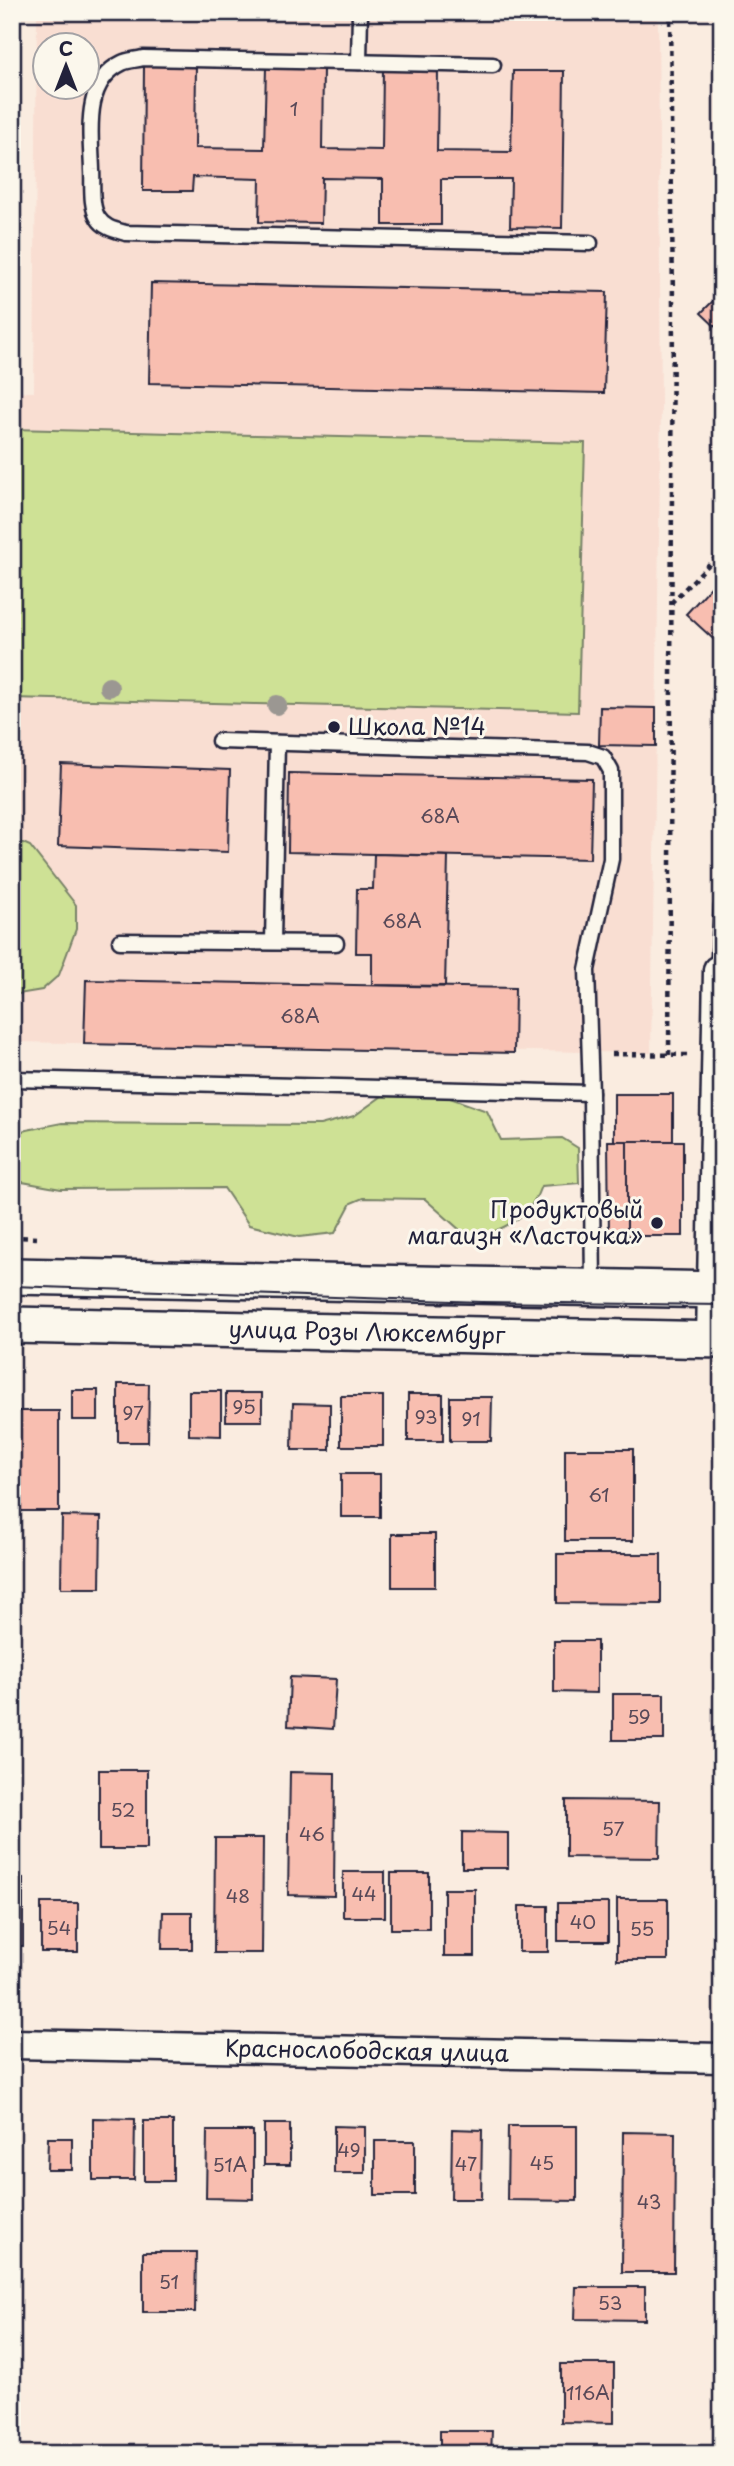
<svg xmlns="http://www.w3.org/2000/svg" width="734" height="2466" font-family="'Playpen Sans',sans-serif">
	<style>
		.built { fill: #f9ded2; fill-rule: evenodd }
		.green { fill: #cee195; stroke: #788268; stroke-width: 2 }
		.building { fill: #f8beb0; stroke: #22223b; stroke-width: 2 }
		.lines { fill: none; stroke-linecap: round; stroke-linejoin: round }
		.service-casing { stroke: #22223b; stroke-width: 19 }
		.minor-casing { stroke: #22223b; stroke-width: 33 }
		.tertiary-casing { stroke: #22223b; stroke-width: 40 }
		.path { stroke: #22223b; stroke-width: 4.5; stroke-dasharray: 5 5; stroke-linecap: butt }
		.service { stroke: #fbf7ec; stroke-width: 14 }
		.minor { stroke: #fbf7ec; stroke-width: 28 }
		.tertiary { stroke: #fbf7ec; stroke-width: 35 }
		.tram { stroke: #22223b; stroke-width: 2 }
		.tree { fill: #9b9792 }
		.poi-dot { fill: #22223b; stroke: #fbf7ec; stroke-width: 2.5 }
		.labels { text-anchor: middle; stroke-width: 6; stroke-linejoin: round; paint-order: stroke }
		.number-label { font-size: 19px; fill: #584958 }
		.poi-label { font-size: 23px; fill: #22223b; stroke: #fbf7ec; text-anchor: start }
		.street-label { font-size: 23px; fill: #22223b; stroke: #fbf7ec }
	</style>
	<rect width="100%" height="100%" fill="#faece0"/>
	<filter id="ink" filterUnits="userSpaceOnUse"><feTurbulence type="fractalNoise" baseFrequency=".0143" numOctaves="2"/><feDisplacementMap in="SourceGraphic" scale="14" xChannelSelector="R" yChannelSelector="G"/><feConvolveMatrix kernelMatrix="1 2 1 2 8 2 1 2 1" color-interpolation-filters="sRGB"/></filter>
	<g filter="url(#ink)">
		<path class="built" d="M37,12H658L661,406L651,1053L12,1042V392H34ZM46,46H88V88H46Z"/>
		<g class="green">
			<path d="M12,429L585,443L578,712L12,698Z"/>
			<path d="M12,838L30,846L76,905V929L59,975L42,990L18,994L12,1029Z"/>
			<path d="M436,1093L487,1111L501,1140L562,1138L578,1148L579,1183L541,1186C531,1216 509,1226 481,1237L460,1230L425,1199L363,1198L351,1203L335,1233L299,1237L249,1225L224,1188L61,1189L17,1181C11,1166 9,1147 17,1132L62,1123L320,1125L354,1116L385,1094Z"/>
		</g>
		<g class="building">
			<path d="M144,65H196L195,148L264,149L266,67H323L322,149L382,150L383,68L438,69L437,151L511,152L513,71H564L562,228L510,227L511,179H441V225H383V179L322,178L321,223L259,222L260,179L193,177L192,191H143Z"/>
			<path d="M151,283L607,292L604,393L149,383Z"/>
			<path d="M722,292V333L701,313Z"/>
			<path d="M722,575V647L686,614Z"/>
			<path d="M600,707L656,708V746L599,745Z"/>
			<path d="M61,764L230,770L228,852L58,846Z"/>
			<path d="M289,773L592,779L590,859L288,852Z"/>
			<path d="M374,854L448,856L445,986L372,985V953H356L357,889H373Z"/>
			<path d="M86,980L515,988L514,1053L84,1044Z"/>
			<rect x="614" y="1094" width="59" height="47"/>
			<path d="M608,1141H627V1236H609Z"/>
			<rect x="627" y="1141" width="56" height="95"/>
			<path d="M118,1384H149L148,1442H118Z"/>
			<rect x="72" y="1390" width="26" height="30"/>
			<path d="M189,1391H221V1436L189,1435Z"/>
			<rect x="226" y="1393" width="36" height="28"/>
			<rect x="408" y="1394" width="35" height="47"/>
			<rect x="341" y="1396" width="42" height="50"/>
			<path d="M450,1397H492L491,1441H450Z"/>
			<path d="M293,1403L330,1404V1450H292Z"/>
			<path d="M13,1411H59V1511H12Z"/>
			<rect x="565" y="1449" width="68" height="92"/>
			<rect x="341" y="1474" width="39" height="43"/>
			<path d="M62,1516L101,1517L100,1588H61Z"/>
			<rect x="392" y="1534" width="43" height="53"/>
			<path d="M557,1554H661V1604L557,1603Z"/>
			<path d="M554,1641H597V1693L554,1692Z"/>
			<path d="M290,1677L336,1679L333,1729L288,1726Z"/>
			<rect x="613" y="1694" width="51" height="46"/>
			<rect x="99" y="1770" width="48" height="79"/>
			<path d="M290,1772L335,1773L334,1896L288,1895Z"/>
			<path d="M566,1800L660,1801L659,1858L566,1857Z"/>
			<path d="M462,1832L508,1833V1868H462Z"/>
			<path d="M215,1838H263L262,1953H214Z"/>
			<rect x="343" y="1872" width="42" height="45"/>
			<rect x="391" y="1873" width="38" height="56"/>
			<path d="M12,1877L23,1878V1946H12Z"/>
			<rect x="444" y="1889" width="31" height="67"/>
			<rect x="617" y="1899" width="51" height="61"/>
			<rect x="41" y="1903" width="37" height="49"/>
			<rect x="558" y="1903" width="50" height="38"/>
			<rect x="519" y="1906" width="29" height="46"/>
			<path d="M163,1912H192V1949H162Z"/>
			<path d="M93,2118L135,2119L134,2180H93Z"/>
			<rect x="144" y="2121" width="29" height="60"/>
			<rect x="264" y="2124" width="26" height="41"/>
			<path d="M334,2126L365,2127V2173H334Z"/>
			<path d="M508,2126H577V2201L507,2200Z"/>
			<path d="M452,2129L482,2130L481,2199H451Z"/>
			<path d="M207,2131H253V2199L206,2198Z"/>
			<path d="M623,2132L675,2133L674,2272H622Z"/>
			<path d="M48,2138H72V2170H47Z"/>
			<rect x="375" y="2141" width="40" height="54"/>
			<path d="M143,2252H196L195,2312H143Z"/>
			<path d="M576,2287H645V2320L575,2319Z"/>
			<path d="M561,2364H614V2423L561,2422Z"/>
			<path d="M440,2431H492L491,2454H440Z"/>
		</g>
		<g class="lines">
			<defs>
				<g id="service">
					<path d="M359,62L360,12"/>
					<path d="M493,65L143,58C136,60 128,60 122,63C82,82 91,135 92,170C93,184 90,205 98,218C104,228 115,230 126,233L590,243"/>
					<path d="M219,741L588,752L603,757L611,771V859L587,970L591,1093L593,1287"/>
					<path d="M120,941L336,943"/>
					<path d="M273,942L277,743"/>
					<path d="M718,970L722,907"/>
					<path d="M12,1079L591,1093"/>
				</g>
				<g id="minor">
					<path d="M711,1340L718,970L722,968"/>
					<path id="s1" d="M12,2044L722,2058"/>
				</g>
				<g id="tertiary">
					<path d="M12,1276L722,1290"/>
					<path id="s2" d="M12,1325L722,1340"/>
				</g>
			</defs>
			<use href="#service" class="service-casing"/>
			<use href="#minor" class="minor-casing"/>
			<use href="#tertiary" class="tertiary-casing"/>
			<g class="path">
				<path d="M671,603L722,551"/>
				<path d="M612,1054L687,1055"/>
				<path d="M669,1055L673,305L670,12"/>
				<path d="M12,1237L39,1238"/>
			</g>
			<use href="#service" class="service"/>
			<use href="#minor" class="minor"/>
			<use href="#tertiary" class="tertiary"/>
			<path class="tram" d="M12,1286L482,1302L722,1305"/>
		</g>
		<g class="tree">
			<circle cx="109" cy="687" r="10"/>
			<circle cx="277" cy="705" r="10"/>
		</g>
	</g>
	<g class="poi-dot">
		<circle cx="334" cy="727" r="7"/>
		<circle cx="657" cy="1223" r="7"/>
	</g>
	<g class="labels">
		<g class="number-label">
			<text x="294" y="116">1</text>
			<text x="440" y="823">68А</text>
			<text x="402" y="928">68А</text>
			<text x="300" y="1023">68А</text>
			<text x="244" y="1414">95</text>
			<text x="133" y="1420">97</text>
			<text x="426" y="1424">93</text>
			<text x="471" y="1426">91</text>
			<text x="599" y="1502">61</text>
			<text x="639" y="1724">59</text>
			<text x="123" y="1817">52</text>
			<text x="613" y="1836">57</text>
			<text x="312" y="1841">46</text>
			<text x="364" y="1901">44</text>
			<text x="238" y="1903">48</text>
			<text x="583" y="1929">40</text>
			<text x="59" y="1935">54</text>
			<text x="642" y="1936">55</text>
			<text x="349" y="2157">49</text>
			<text x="542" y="2170">45</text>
			<text x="466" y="2171">47</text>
			<text x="230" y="2172">51А</text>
			<text x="649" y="2209">43</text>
			<text x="169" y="2289">51</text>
			<text x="610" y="2310">53</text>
			<text x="588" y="2400">116А</text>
		</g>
		<g class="poi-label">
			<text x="348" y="735">Школа №14</text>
			<text x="643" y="1218" text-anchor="end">Продуктовый<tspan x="643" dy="26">магаизн «Ласточка»</tspan></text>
		</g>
		<g class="street-label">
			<text dy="8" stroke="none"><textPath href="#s2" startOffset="355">улица Розы Люксембург</textPath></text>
			<text dy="8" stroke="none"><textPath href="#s1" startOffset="355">Краснослободская улица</textPath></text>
		</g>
	</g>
	<rect width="734" height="2466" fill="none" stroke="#fbf7ec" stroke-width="42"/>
	<rect x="21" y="21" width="692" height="2424" fill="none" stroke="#22223b" stroke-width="2.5" filter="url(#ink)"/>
	<g transform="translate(66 66)"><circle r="33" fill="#fbf7ec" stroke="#a4a2a5" stroke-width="2"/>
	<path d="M0-5L12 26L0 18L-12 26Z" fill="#22223b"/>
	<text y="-10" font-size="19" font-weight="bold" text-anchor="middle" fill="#22223b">С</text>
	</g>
</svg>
